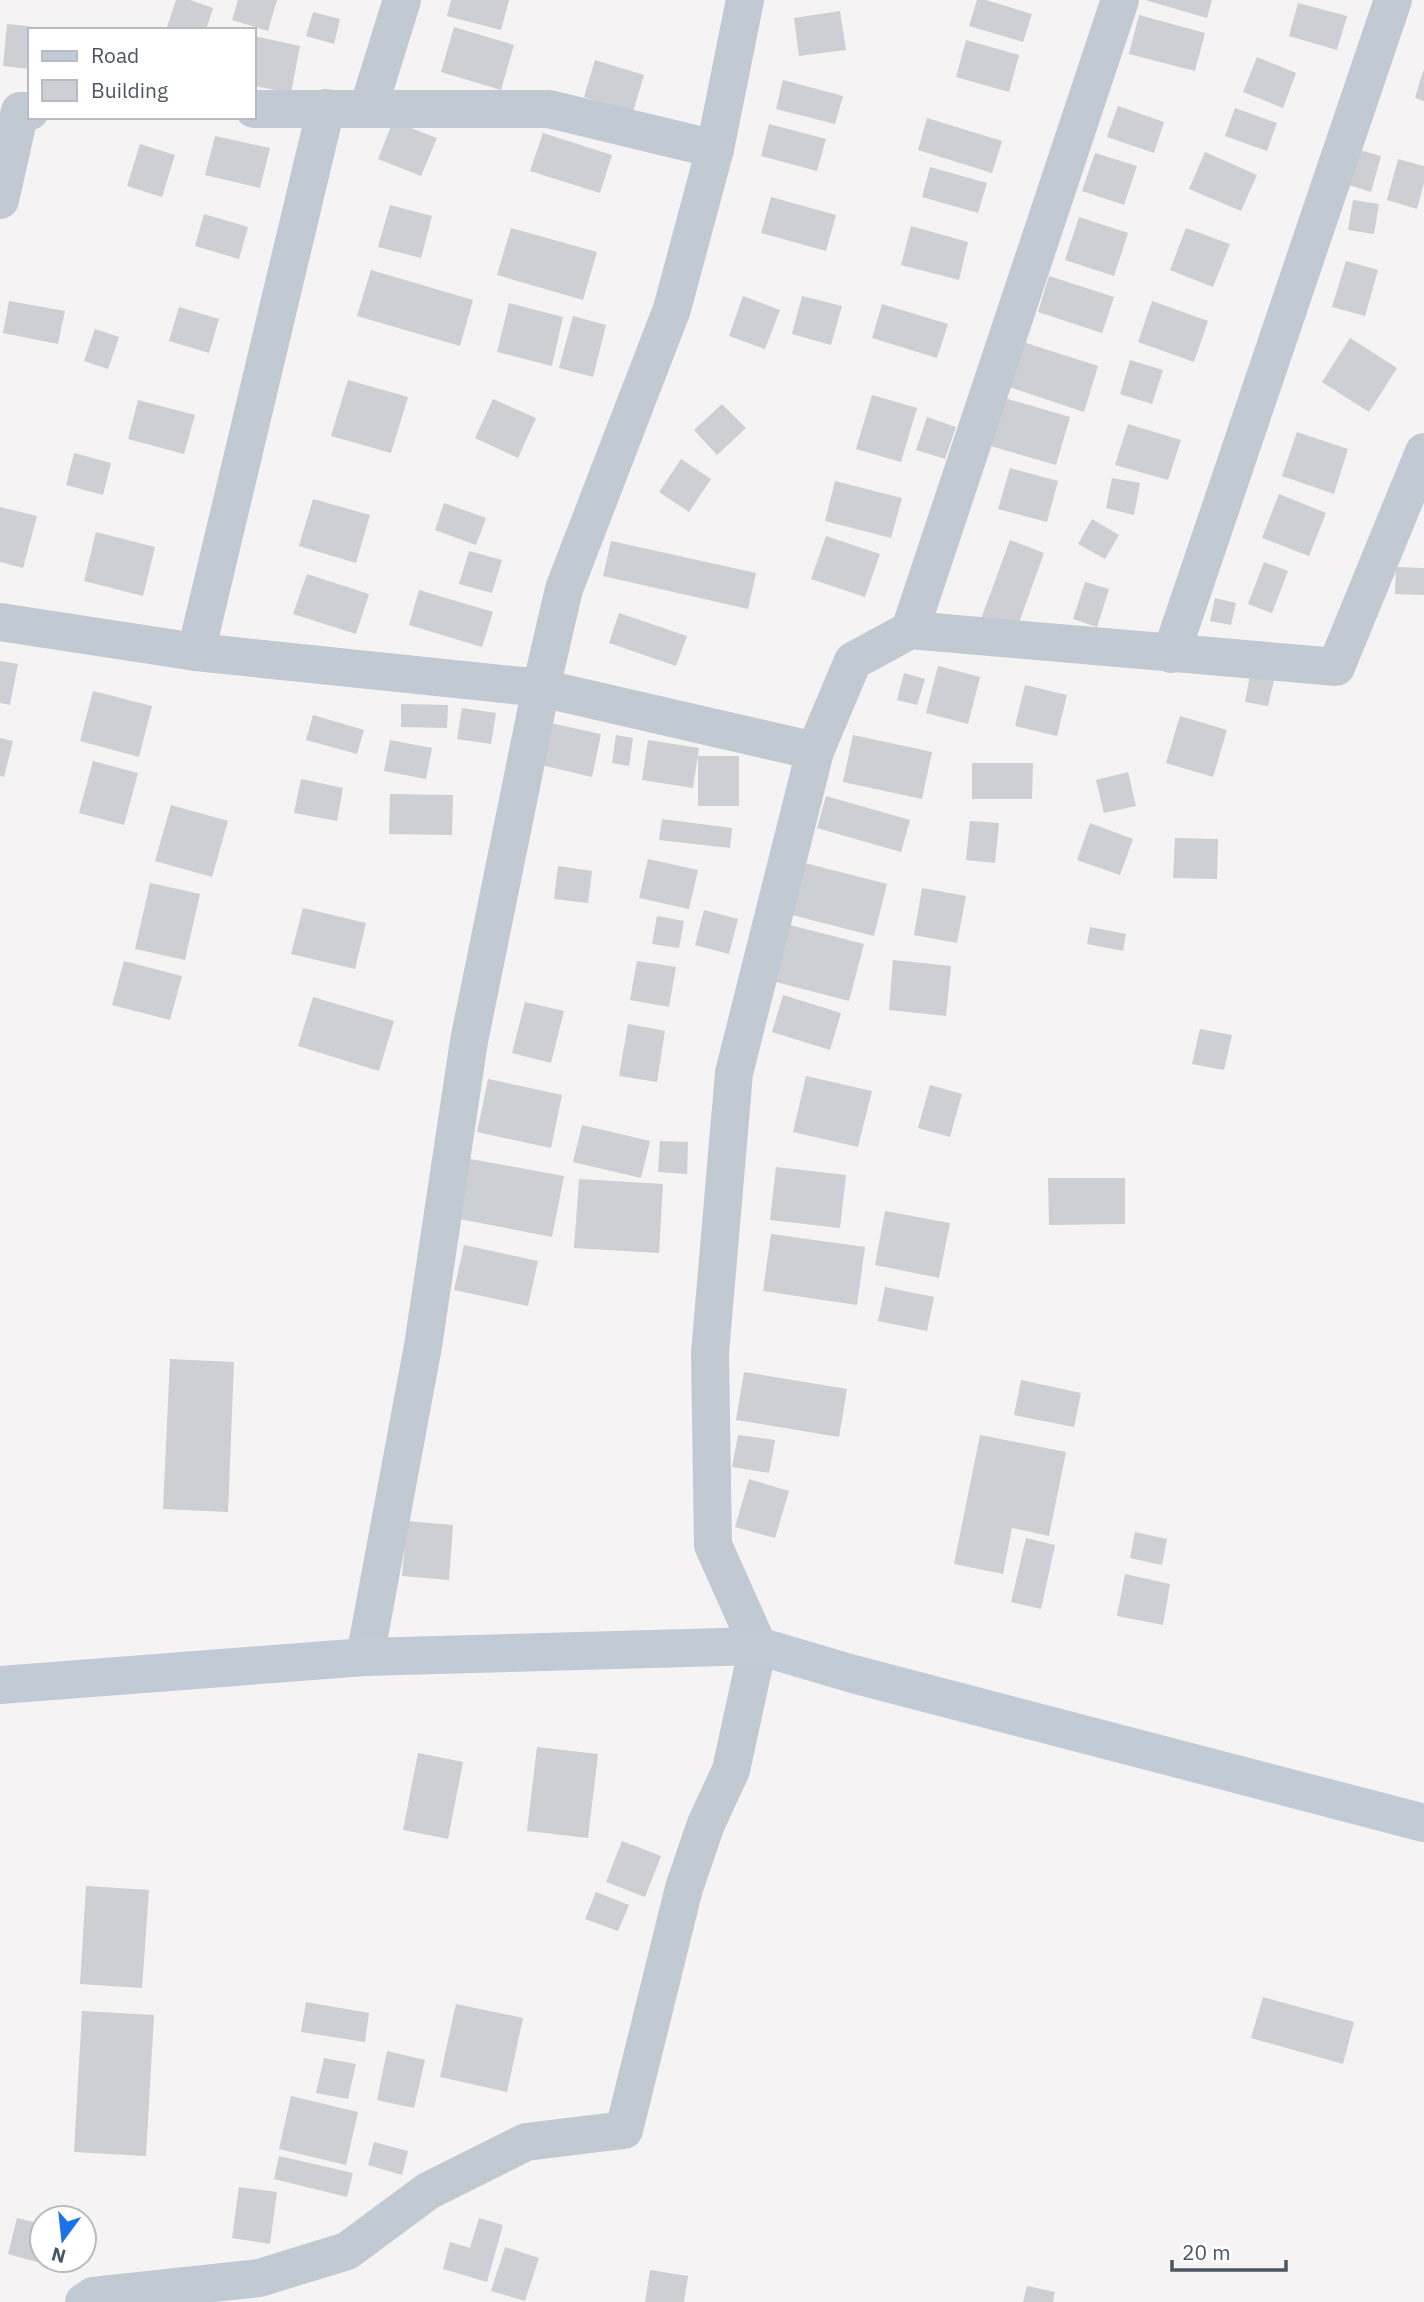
<svg xmlns="http://www.w3.org/2000/svg" width="1424" height="2302" font-family="'IBM Plex Sans',sans-serif">
	<style>
		.building { fill: #cdcfd5 }
		.lines { fill: none; stroke-linecap: round; stroke-linejoin: round }
		.street { stroke: #c1cad2; stroke-width: 38 }
		.secondary { stroke: #c1cbd6; stroke-width: 38 }
	</style>
	<rect width="100%" height="100%" fill="#f5f3f3"/>
	<g class="building">
		<path d="M176,0H190L213,8L206,30H166Z"/>
		<path d="M238,0H277L268,31L232,20Z"/>
		<path d="M451,0H509L501,30L447,16Z"/>
		<path d="M977,0H986L1032,14L1023,42L969,26Z"/>
		<path d="M1145,0H1212L1207,18Z"/>
		<path d="M1298,3L1347,16L1337,50L1289,36Z"/>
		<path d="M840,11L846,50L799,56L794,18Z"/>
		<path d="M313,12L340,19L334,44L306,36Z"/>
		<path d="M1139,15L1205,33L1195,71L1129,54Z"/>
		<path d="M7,24L44,28L30,30V69L3,66Z"/>
		<path d="M454,27L514,45L501,90L441,72Z"/>
		<path d="M254,36L300,46L291,93L254,86Z"/>
		<path d="M966,40L1019,55L1009,92L956,77Z"/>
		<path d="M1257,57L1296,73L1283,108L1243,92Z"/>
		<path d="M595,60L644,75L633,112L584,97Z"/>
		<path d="M1423,71H1424V101L1415,98Z"/>
		<path d="M783,80L843,96L835,124L776,109Z"/>
		<path d="M1118,106L1164,122L1154,153L1107,137Z"/>
		<path d="M1235,108L1277,123L1267,151L1225,136Z"/>
		<path d="M927,118L1002,141L992,173L918,150Z"/>
		<path d="M393,121L437,138L421,176L378,159Z"/>
		<path d="M769,124L826,139L817,171L761,156Z"/>
		<path d="M543,133L612,155L600,193L530,171Z"/>
		<path d="M215,136L270,148L260,188L205,175Z"/>
		<path d="M140,144L175,155L162,197L127,186Z"/>
		<path d="M1349,147L1381,156L1371,192L1339,182Z"/>
		<path d="M1205,152L1257,175L1241,211L1189,189Z"/>
		<path d="M1095,153L1137,166L1124,205L1082,191Z"/>
		<path d="M1398,159L1424,166V183L1417,209L1387,200Z"/>
		<path d="M930,167L987,183L978,213L922,197Z"/>
		<path d="M771,197L836,215L826,251L761,233Z"/>
		<path d="M1353,200L1379,204L1374,234L1348,230Z"/>
		<path d="M390,205L432,216L421,258L378,247Z"/>
		<path d="M204,214L248,227L239,259L195,246Z"/>
		<path d="M1079,217L1128,233L1114,276L1065,260Z"/>
		<path d="M911,226L968,242L959,280L901,265Z"/>
		<path d="M511,228L597,252L583,300L497,275Z"/>
		<path d="M1186,228L1230,244L1213,287L1170,270Z"/>
		<path d="M1346,261L1378,270L1365,316L1332,307Z"/>
		<path d="M371,270L473,300L460,346L357,316Z"/>
		<path d="M1049,276L1114,297L1102,333L1038,312Z"/>
		<path d="M743,296L780,310L765,349L729,336Z"/>
		<path d="M802,296L842,306L831,345L792,334Z"/>
		<path d="M9,301L65,311L58,344L3,333Z"/>
		<path d="M1152,301L1208,321L1194,362L1138,342Z"/>
		<path d="M509,303L563,317L552,366L497,352Z"/>
		<path d="M882,304L948,324L937,358L872,338Z"/>
		<path d="M179,307L219,319L209,353L169,341Z"/>
		<path d="M573,316L606,325L593,377L559,368Z"/>
		<path d="M95,329L119,337L108,369L84,361Z"/>
		<path d="M1350,338L1397,368L1369,412L1322,382Z"/>
		<path d="M1023,342L1098,366L1084,412L1009,387Z"/>
		<path d="M1130,360L1163,370L1152,404L1120,394Z"/>
		<path d="M348,380L408,397L391,453L331,436Z"/>
		<path d="M872,395L917,408L901,462L856,449Z"/>
		<path d="M1001,397L1070,417L1056,465L987,445Z"/>
		<path d="M493,399L536,418L518,458L475,438Z"/>
		<path d="M138,400L195,415L184,454L128,439Z"/>
		<path d="M722,404L746,428L717,455L694,430Z"/>
		<path d="M927,417L956,427L945,459L916,450Z"/>
		<path d="M1128,424L1181,440L1168,480L1115,465Z"/>
		<path d="M1297,432L1348,449L1334,494L1282,476Z"/>
		<path d="M74,453L111,463L103,495L66,485Z"/>
		<path d="M681,459L711,479L689,512L659,492Z"/>
		<path d="M1010,468L1058,481L1047,522L998,509Z"/>
		<path d="M1112,478L1140,483L1134,515L1106,508Z"/>
		<path d="M835,481L902,498L891,538L825,521Z"/>
		<path d="M1279,494L1326,513L1309,556L1262,538Z"/>
		<path d="M313,499L370,515L356,563L299,546Z"/>
		<path d="M444,503L486,518L476,545L435,530Z"/>
		<path d="M0,507L37,516L23,568L0,562Z"/>
		<path d="M1092,519L1119,535L1105,559L1078,544Z"/>
		<path d="M96,532L155,547L143,596L84,581Z"/>
		<path d="M826,536L880,554L865,597L811,579Z"/>
		<path d="M1010,540L1044,553L1016,631L981,619Z"/>
		<path d="M611,541L756,573L748,609L603,576Z"/>
		<path d="M469,551L502,560L492,593L459,584Z"/>
		<path d="M1264,562L1288,571L1272,613L1248,604Z"/>
		<path d="M1396,567L1424,568V595L1395,594Z"/>
		<path d="M307,574L369,594L356,634L293,614Z"/>
		<path d="M1085,582L1109,589L1097,627L1073,619Z"/>
		<path d="M419,590L493,612L482,647L409,625Z"/>
		<path d="M1215,598L1236,603L1231,625L1210,621Z"/>
		<path d="M619,613L687,636L676,666L609,643Z"/>
		<path d="M0,661L18,664L10,705L0,703Z"/>
		<path d="M938,666L980,677L968,724L926,713Z"/>
		<path d="M904,673L925,679L917,705L897,700Z"/>
		<path d="M1250,675L1274,680L1268,706L1245,702Z"/>
		<path d="M1025,685L1067,695L1057,736L1015,726Z"/>
		<path d="M93,691L152,706L139,757L80,741Z"/>
		<path d="M401,704L448,705L447,728L401,727Z"/>
		<path d="M462,708L496,713L491,744L457,739Z"/>
		<path d="M313,715L364,730L357,754L306,740Z"/>
		<path d="M1180,716L1227,730L1213,777L1166,763Z"/>
		<path d="M550,723L601,734L592,777L541,765Z"/>
		<path d="M616,735L633,738L629,766L612,763Z"/>
		<path d="M853,735L932,752L922,799L843,782Z"/>
		<path d="M0,738L13,741L4,777L0,776Z"/>
		<path d="M390,740L432,748L426,779L384,771Z"/>
		<path d="M648,740L699,748L693,788L642,780Z"/>
		<rect x="698" y="756" width="41" height="50"/>
		<path d="M93,761L138,773L124,825L79,813Z"/>
		<path d="M972,763H1033L1032,799H972Z"/>
		<path d="M1128,772L1136,806L1104,813L1096,780Z"/>
		<path d="M301,779L343,788L337,821L294,813Z"/>
		<path d="M390,794L453,795L452,835L389,834Z"/>
		<path d="M826,796L910,820L901,852L817,828Z"/>
		<path d="M171,805L228,821L212,877L155,861Z"/>
		<path d="M662,819L732,828L730,848L659,840Z"/>
		<path d="M970,821L999,823L995,863L966,860Z"/>
		<path d="M1090,823L1133,839L1120,875L1077,860Z"/>
		<path d="M1175,838L1218,839L1217,879L1173,878Z"/>
		<path d="M648,859L698,870L689,909L639,898Z"/>
		<path d="M801,862L887,884L874,936L788,914Z"/>
		<path d="M558,866L592,871L588,903L554,899Z"/>
		<path d="M150,883L200,894L185,960L135,949Z"/>
		<path d="M922,888L966,896L957,943L914,935Z"/>
		<path d="M303,908L366,923L355,969L291,954Z"/>
		<path d="M704,910L738,919L729,954L695,945Z"/>
		<path d="M657,916L684,921L679,948L652,944Z"/>
		<path d="M790,925L864,944L849,1001L776,982Z"/>
		<path d="M1090,927L1126,934L1123,951L1087,944Z"/>
		<path d="M893,960L951,966L946,1016L889,1010Z"/>
		<path d="M124,961L182,976L170,1020L112,1005Z"/>
		<path d="M637,961L676,967L669,1007L630,1000Z"/>
		<path d="M783,995L841,1013L830,1050L772,1032Z"/>
		<path d="M313,997L394,1021L379,1071L298,1046Z"/>
		<path d="M525,1002L564,1011L551,1063L512,1053Z"/>
		<path d="M628,1024L665,1031L657,1082L619,1076Z"/>
		<path d="M1200,1029L1232,1035L1224,1070L1192,1064Z"/>
		<path d="M806,1076L872,1091L858,1147L793,1132Z"/>
		<path d="M488,1079L562,1095L551,1148L477,1132Z"/>
		<path d="M930,1085L962,1094L950,1137L918,1128Z"/>
		<path d="M582,1125L650,1141L641,1178L573,1162Z"/>
		<path d="M660,1141L688,1142L687,1174L658,1172Z"/>
		<path d="M465,1158L564,1176L552,1237L454,1218Z"/>
		<path d="M776,1167L846,1175L840,1228L770,1220Z"/>
		<path d="M1048,1178H1125V1224L1049,1225Z"/>
		<path d="M579,1179L663,1184L659,1253L574,1248Z"/>
		<path d="M885,1211L950,1223L939,1278L875,1265Z"/>
		<path d="M771,1234L865,1247L857,1305L763,1291Z"/>
		<path d="M464,1245L538,1261L528,1306L454,1290Z"/>
		<path d="M885,1287L934,1297L927,1331L878,1321Z"/>
		<path d="M170,1359L234,1362L228,1512L163,1509Z"/>
		<path d="M744,1372L847,1389L839,1437L736,1420Z"/>
		<path d="M1021,1380L1081,1393L1074,1427L1014,1415Z"/>
		<path d="M738,1435L775,1440L769,1473L732,1467Z"/>
		<path d="M980,1435L1066,1452L1049,1536L1012,1528L1003,1574L954,1564Z"/>
		<path d="M749,1479L789,1491L775,1538L735,1527Z"/>
		<path d="M407,1521L453,1525L449,1580L402,1576Z"/>
		<path d="M1135,1532L1167,1539L1162,1565L1130,1558Z"/>
		<path d="M1026,1538L1055,1545L1041,1609L1011,1602Z"/>
		<path d="M1125,1574L1170,1584L1163,1625L1117,1616Z"/>
		<path d="M537,1747L598,1754L588,1838L527,1831Z"/>
		<path d="M418,1753L463,1762L448,1839L403,1830Z"/>
		<path d="M622,1841L661,1856L645,1897L606,1882Z"/>
		<path d="M86,1886L149,1890L142,1988L80,1984Z"/>
		<path d="M596,1892L629,1905L618,1931L585,1919Z"/>
		<path d="M1263,1997L1354,2022L1343,2064L1251,2038Z"/>
		<path d="M306,2002L369,2013L365,2042L301,2032Z"/>
		<path d="M456,2004L523,2018L507,2092L440,2077Z"/>
		<path d="M82,2011L154,2015L146,2156L74,2152Z"/>
		<path d="M387,2051L425,2060L414,2108L377,2100Z"/>
		<path d="M324,2058L356,2064L348,2099L316,2093Z"/>
		<path d="M291,2096L358,2112L346,2165L279,2149Z"/>
		<path d="M374,2142L408,2151L402,2175L368,2165Z"/>
		<path d="M279,2156L353,2173L347,2197L274,2179Z"/>
		<path d="M239,2187L277,2192L270,2244L232,2238Z"/>
		<path d="M17,2218L42,2224V2260H50L48,2265L8,2254Z"/>
		<path d="M479,2218L503,2225L487,2282L443,2269L450,2242L470,2248Z"/>
		<path d="M505,2247L539,2258L525,2301L491,2291Z"/>
		<path d="M650,2270L688,2276L684,2302H645Z"/>
		<path d="M1027,2286L1055,2292L1053,2302H1023Z"/>
	</g>
	<g class="lines">
		<g class="street">
			<path d="M254,109H549L715,149"/>
			<path d="M368,109L402,0"/>
			<path d="M0,200L20,111H30"/>
			<path d="M0,622L196,652L541,688L815,751"/>
			<path d="M910,630L1120,0"/>
			<path d="M196,652L326,108"/>
			<path d="M1171,654L1393,0"/>
			<path d="M365,1657L423,1346L469,1041L541,688L564,589L672,309L715,149L745,0"/>
			<path d="M84,2302L93,2296L259,2278L347,2251L428,2191L526,2142L624,2130L684,1888L706,1824L731,1770L758,1646L713,1545L710,1353L734,1073L815,751L853,661L910,630L1336,667L1424,452"/>
		</g>
		<path class="secondary" d="M0,1685L365,1657L758,1646L853,1674L1424,1823"/>
	</g>
	<rect x="28" y="28" width="228" height="91" fill="#ffffff" stroke="#b7bbc0" stroke-width="2"/>
	<rect x="42" y="51" width="35" height="10" fill="#c1cbd6" stroke="#b7bbc0" stroke-width="2"/>
	<text x="91" y="63" font-size="21" fill="#4a5661">Road</text>
	<rect x="42" y="80" width="35" height="21" fill="#cdcfd5" stroke="#b7bbc0" stroke-width="2"/>
	<text x="91" y="98" font-size="21" fill="#4a5661">Building</text>
	<g transform="translate(63 2239) rotate(195)"><circle r="33" fill="#ffffff" stroke="#b7bbc0" stroke-width="2"/>
	<path d="M0-5L12 26L0 18L-12 26Z" fill="#1a73e8"/>
	<text y="-10" font-size="19" font-weight="bold" text-anchor="middle" fill="#4a5661">N</text>
	</g>
	<path d="M1172 2260v10h114v-10" fill="none" stroke="#4a5661" stroke-width="3.5"/>
	<text x="1182" y="2260" font-size="21" fill="#4a5661" stroke="#ffffff" stroke-width="5" paint-order="stroke">20 m</text>
</svg>
